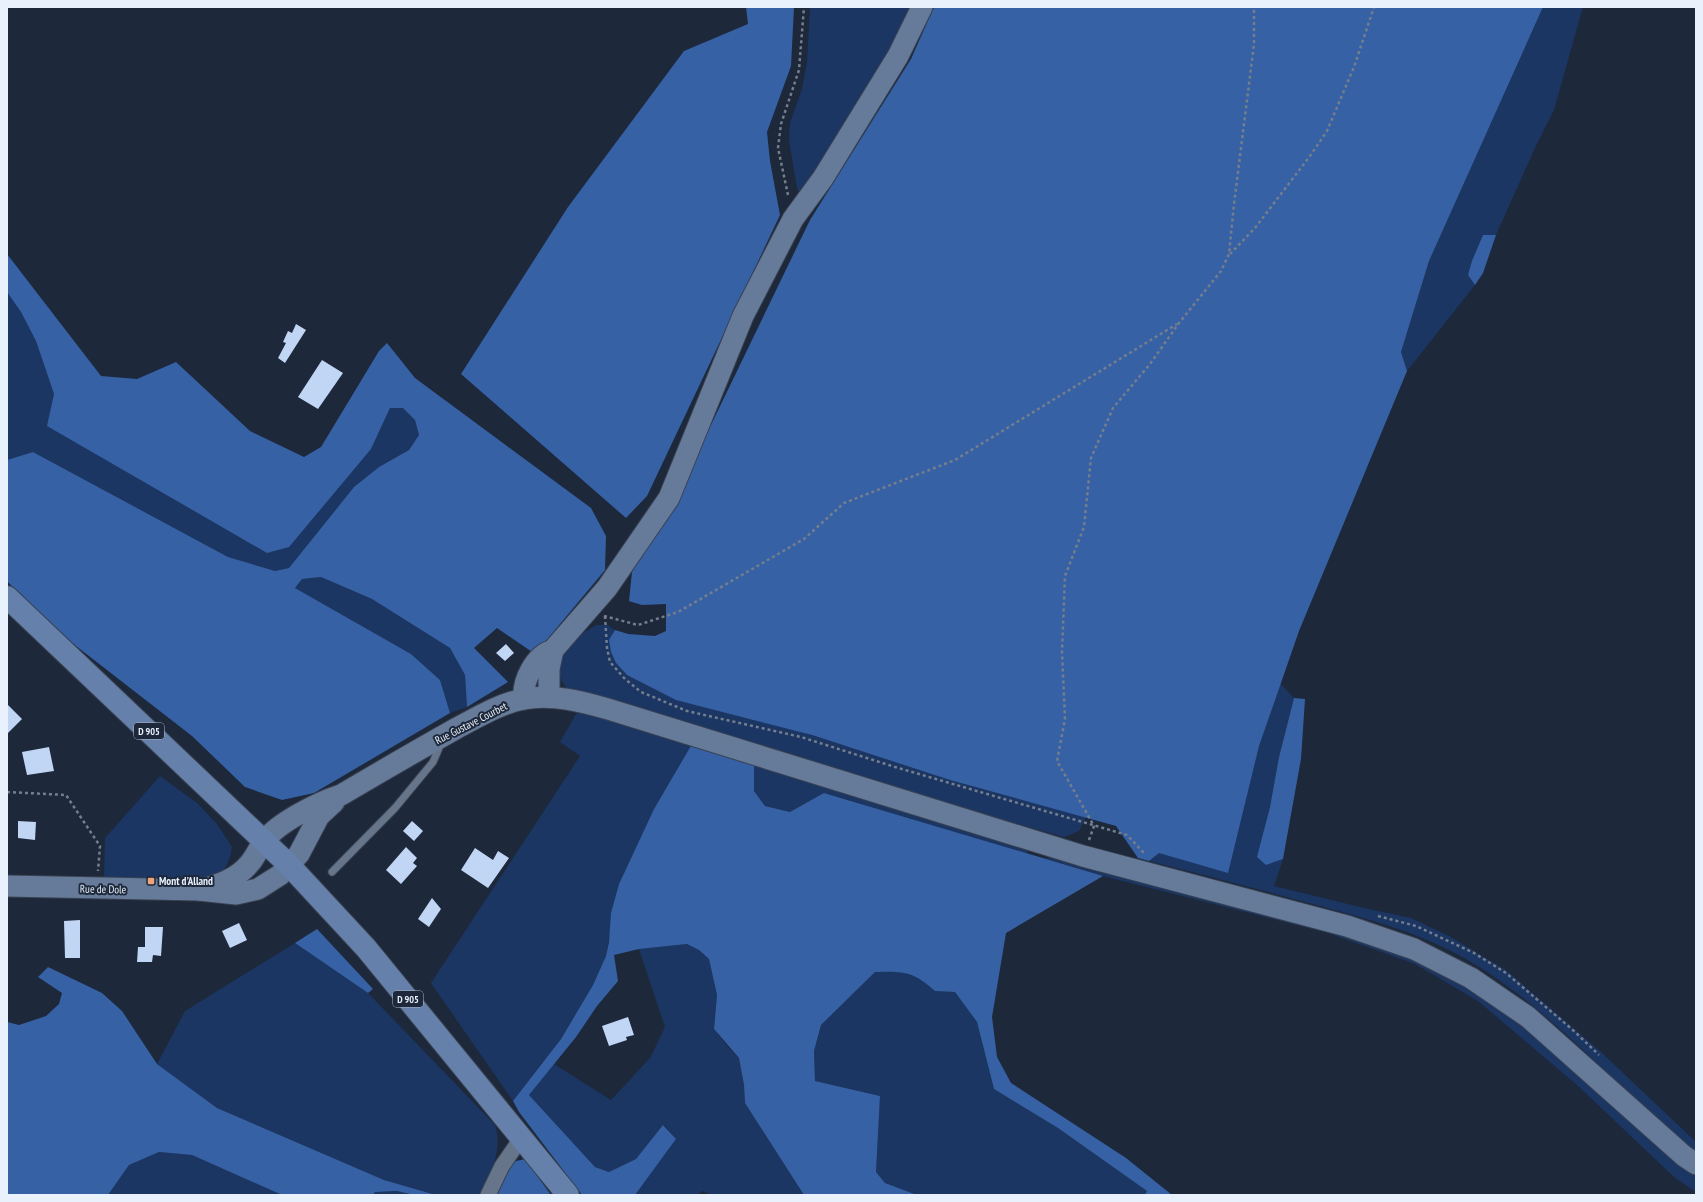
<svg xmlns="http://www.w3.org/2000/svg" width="1703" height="1202" font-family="'PT Sans Narrow',sans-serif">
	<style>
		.green { fill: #1b3663 }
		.forest { fill: #3761a5 }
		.building { fill: #c1d5f4 }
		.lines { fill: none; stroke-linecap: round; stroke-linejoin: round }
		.lane-casing { stroke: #394251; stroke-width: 9 }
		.street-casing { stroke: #394251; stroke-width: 17 }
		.secondary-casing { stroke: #394251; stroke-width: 23 }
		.primary-casing { stroke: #394251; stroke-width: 24 }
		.path { stroke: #747e8d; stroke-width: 2.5; stroke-dasharray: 3 3; stroke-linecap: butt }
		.lane { stroke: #67758a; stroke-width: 7 }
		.street { stroke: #67758a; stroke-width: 15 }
		.secondary { stroke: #667a9a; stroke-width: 21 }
		.primary { stroke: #6580aa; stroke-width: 22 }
		.poi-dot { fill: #efa378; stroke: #1d283a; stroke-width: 1.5 }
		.labels { text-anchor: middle; stroke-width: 4; stroke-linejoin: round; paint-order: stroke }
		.shield { fill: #1d283a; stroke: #acb5c2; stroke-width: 1 }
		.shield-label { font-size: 10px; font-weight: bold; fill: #e9f1fd }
		.street-label { font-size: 11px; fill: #e9f1fd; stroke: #1d283a }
		.poi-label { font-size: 11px; font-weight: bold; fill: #e9f1fd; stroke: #1d283a; text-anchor: start }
	</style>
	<rect width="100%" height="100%" fill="#1d283a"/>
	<g class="green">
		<path d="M810,7H914L880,73L801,196L797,188L789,140L790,123L802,89L807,62Z"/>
		<path d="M1543,7H1583L1554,110L1534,150L1496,235H1483L1468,275L1475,285L1407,371L1401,352L1429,261Z"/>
		<path d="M7,292L21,312L36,341L54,394L48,426L267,553L371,449L390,408H403L415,420L419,435L409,450L379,467L354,487L289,568L275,571L228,557L33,452L7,460Z"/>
		<path d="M321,577L372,599L450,648L465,675L467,707L450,713L440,680L411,654L295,588L302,579Z"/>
		<path d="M596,625H608L615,630C604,649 613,660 627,675L950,780L1086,817L1079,831L1064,837L877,784L568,690C558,677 553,664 562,649C565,643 589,630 596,625Z"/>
		<path d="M1280,683L1294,698L1279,757L1270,807L1266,865L1283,859L1274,886L1364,908L1411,918L1449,936L1507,971L1601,1052L1696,1142V1156C1620,1091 1554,1010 1466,959C1415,930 1357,916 1301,901C1250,887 1200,874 1149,861L1158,853L1259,746Z"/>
		<path d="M580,707L692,744L654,809L619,884L606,956L593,985L561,1039L513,1101L431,983L580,756L560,742Z"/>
		<path d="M754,763L1025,842L1028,854L825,793L790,812L765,806L754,791Z"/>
		<path d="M160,776L197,803L217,824L232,847C230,859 227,871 214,877C195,886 128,879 104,878L105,838Z"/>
		<path d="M1044,858H1070L1361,932L1479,987L1679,1162L1696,1175V1192L1674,1177L1577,1085L1478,1001L1415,964L1328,933L1103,876Z"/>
		<path d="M295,943L368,993L495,1125C503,1150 491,1172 481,1195H436L384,1180L217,1108L157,1064L185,1011Z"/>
		<path d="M687,944L699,950L709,959L717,995L714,1029L728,1047L739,1058L744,1085L745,1103L804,1195H711L703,1191L696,1195H635L676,1139L664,1125L636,1159L609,1172L595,1167L529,1095L554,1064L611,1100L650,1058L665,1027L639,949Z"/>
		<path d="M902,971L924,981L935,991L955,992L977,1022L994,1089L1058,1128L1147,1191L1145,1195H917L885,1183L876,1172L880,1096L815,1081L814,1051L821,1025L875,972Z"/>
		<path d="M159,1152L192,1155L282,1195H108L129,1165Z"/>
		<path d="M397,1191L414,1195H373L375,1192Z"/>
	</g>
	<g class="forest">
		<path d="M746,7H794L791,66L767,132L770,161L780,215L647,496L626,518L461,374L568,207L684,51L748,24Z"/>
		<path d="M934,7H1543L1429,261L1401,352L1407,371L1299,631L1259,746L1228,873L1159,853L1149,861L1138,858L1116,826L950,780L812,735L676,700L627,675L616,663L611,652L609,640L615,630L628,634L655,636L666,631V604L642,605L629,601L632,572L708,431L810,220L911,59Z"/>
		<path d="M1483,235H1496L1483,273L1475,285L1468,275L1472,261Z"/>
		<path d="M7,254L101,376L137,379L176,362L250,431L304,457L321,447L379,351L387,343L415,378L591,508L606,536L605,570L535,654L497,628L474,648L508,682L467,707L465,675L450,648L372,599L321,577L302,579L295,588L411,654L440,680L450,713L314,793L282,800L245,787L192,736L49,625L7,581V460L33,452L228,557L275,571L289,568L354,487L379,467L409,450L419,435L415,420L403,408H390L371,449L289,547L267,553L47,426L54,394L36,341L21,312L7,292Z"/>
		<path d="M1294,698L1305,699L1301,759L1283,859L1266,865L1257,857L1270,807L1279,757Z"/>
		<path d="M692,744L754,763V791L765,806L790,812L824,793L1103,876L1006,933L992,1017L997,1057L1011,1083L1126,1158L1172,1195H1145L1147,1191L1058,1128L994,1089L977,1022L955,992L935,991C913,971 903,971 875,972L821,1025L814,1051L815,1081L880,1096L876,1172L885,1183L917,1195H804L745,1103L744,1085L739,1058L714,1029L717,995L709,959L699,950L687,944L639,949L614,955L618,981L597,1006L576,1037L529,1095L595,1167L609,1172L636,1159L663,1125L676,1139L635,1195H582L519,1112L513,1101L561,1039L593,985L606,956L609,942L611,913L619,884L654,809Z"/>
		<path d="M317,929L373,989L368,993L295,943Z"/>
		<path d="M48,967L102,993L122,1011L157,1064L217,1108L384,1180L436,1195H414L397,1191L375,1192L373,1195H282L192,1155L159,1152L129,1165L108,1195H7V1022L19,1025L46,1016L59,1004L62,993L38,977Z"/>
		<path d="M525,1159L551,1195H494L512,1162Z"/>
	</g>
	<g class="building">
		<path d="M296,324L306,330L285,363L278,358L286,343L283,342L288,331L292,333Z"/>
		<path d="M322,360L343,373L318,409L298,397Z"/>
		<path d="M506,644L514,653L505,661L496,653Z"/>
		<path d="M7,704L22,719L7,734Z"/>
		<path d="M49,747L54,771L27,775L22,752Z"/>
		<path d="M18,821L36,822L35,840L18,838Z"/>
		<path d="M412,821L423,831L414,841L403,831Z"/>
		<path d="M406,847L417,858L413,863L417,866L401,884L386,870Z"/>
		<path d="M475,848L493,860L498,851L509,858L488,888L461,870Z"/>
		<path d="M432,898L441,909L429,927L418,919Z"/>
		<path d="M80,920V958H65L64,921Z"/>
		<path d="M239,923L247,940L230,948L222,931Z"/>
		<path d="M145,927H163L161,956L153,955L152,962H137L138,947H145Z"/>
		<path d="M628,1017L634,1035L626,1037L627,1040L609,1046L602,1026Z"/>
	</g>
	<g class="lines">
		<defs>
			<path id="lane" d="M332,872L395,808L433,762L439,748L437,743"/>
			<path id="street" d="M488,1195L502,1166L522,1137"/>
			<g id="secondary">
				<path d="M549,697V669L553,650"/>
				<path d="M524,699C522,681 535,655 553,650L607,588L669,498L743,316L793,219L823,178L898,56L922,7"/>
				<path d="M7,886L199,890L236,894L258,889L280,875L289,865L299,854L319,816L334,802"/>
				<path d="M199,890C218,885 237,879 250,863C256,856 259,847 265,840C279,822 319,802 341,795C380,772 418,750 457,728C478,717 501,703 524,699C553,694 580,701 608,709L1083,856L1347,926L1414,949L1471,978L1528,1017L1684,1156L1696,1164"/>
			</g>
			<path id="primary" d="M7,597L289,865L366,948L568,1195"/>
		</defs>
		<use href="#lane" class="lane-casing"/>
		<use href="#street" class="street-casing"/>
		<use href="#secondary" class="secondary-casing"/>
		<use href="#primary" class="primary-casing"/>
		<g class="path">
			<path d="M788,195L778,148L781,124L799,70L804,7"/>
			<path d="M1230,254L1255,228L1310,156L1327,131L1354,67L1374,7"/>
			<path d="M604,616L638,625L678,612L804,539L844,503L955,460L1177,324"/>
			<path d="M605,616L607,648L610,662L625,679L641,692L687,711L801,737L895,767L1127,835L1145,854"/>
			<path d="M7,792L66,795L100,846L98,871"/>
			<path d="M1089,840L1094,826L1057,761L1065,719L1062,651L1065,576L1084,527L1091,458L1113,408L1150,364L1179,323L1221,271L1229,254L1234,204L1254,44V7"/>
			<path d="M1378,916L1416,926L1474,953L1506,973L1574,1031L1599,1055"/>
		</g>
		<use href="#lane" class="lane"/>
		<use href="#street" class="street"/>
		<use href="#secondary" class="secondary"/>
		<use href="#primary" class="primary"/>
	</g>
	<rect class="poi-dot" x="147" y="877" width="8" height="8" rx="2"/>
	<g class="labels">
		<g class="shield">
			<rect x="134" y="723" width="30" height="16" rx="3"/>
			<rect x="393" y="991" width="30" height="16" rx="3"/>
		</g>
		<g class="shield-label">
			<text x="149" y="735">D 905</text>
			<text x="408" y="1003">D 905</text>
		</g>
		<g class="street-label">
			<text transform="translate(471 723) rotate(-27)" y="4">Rue Gustave Courbet</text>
			<text transform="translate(103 889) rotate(1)" y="4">Rue de Dole</text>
		</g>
		<g class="poi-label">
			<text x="159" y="885">Mont d'Alland</text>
		</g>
	</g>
	<rect width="1703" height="1202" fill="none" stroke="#e9f1fd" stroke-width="16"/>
</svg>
